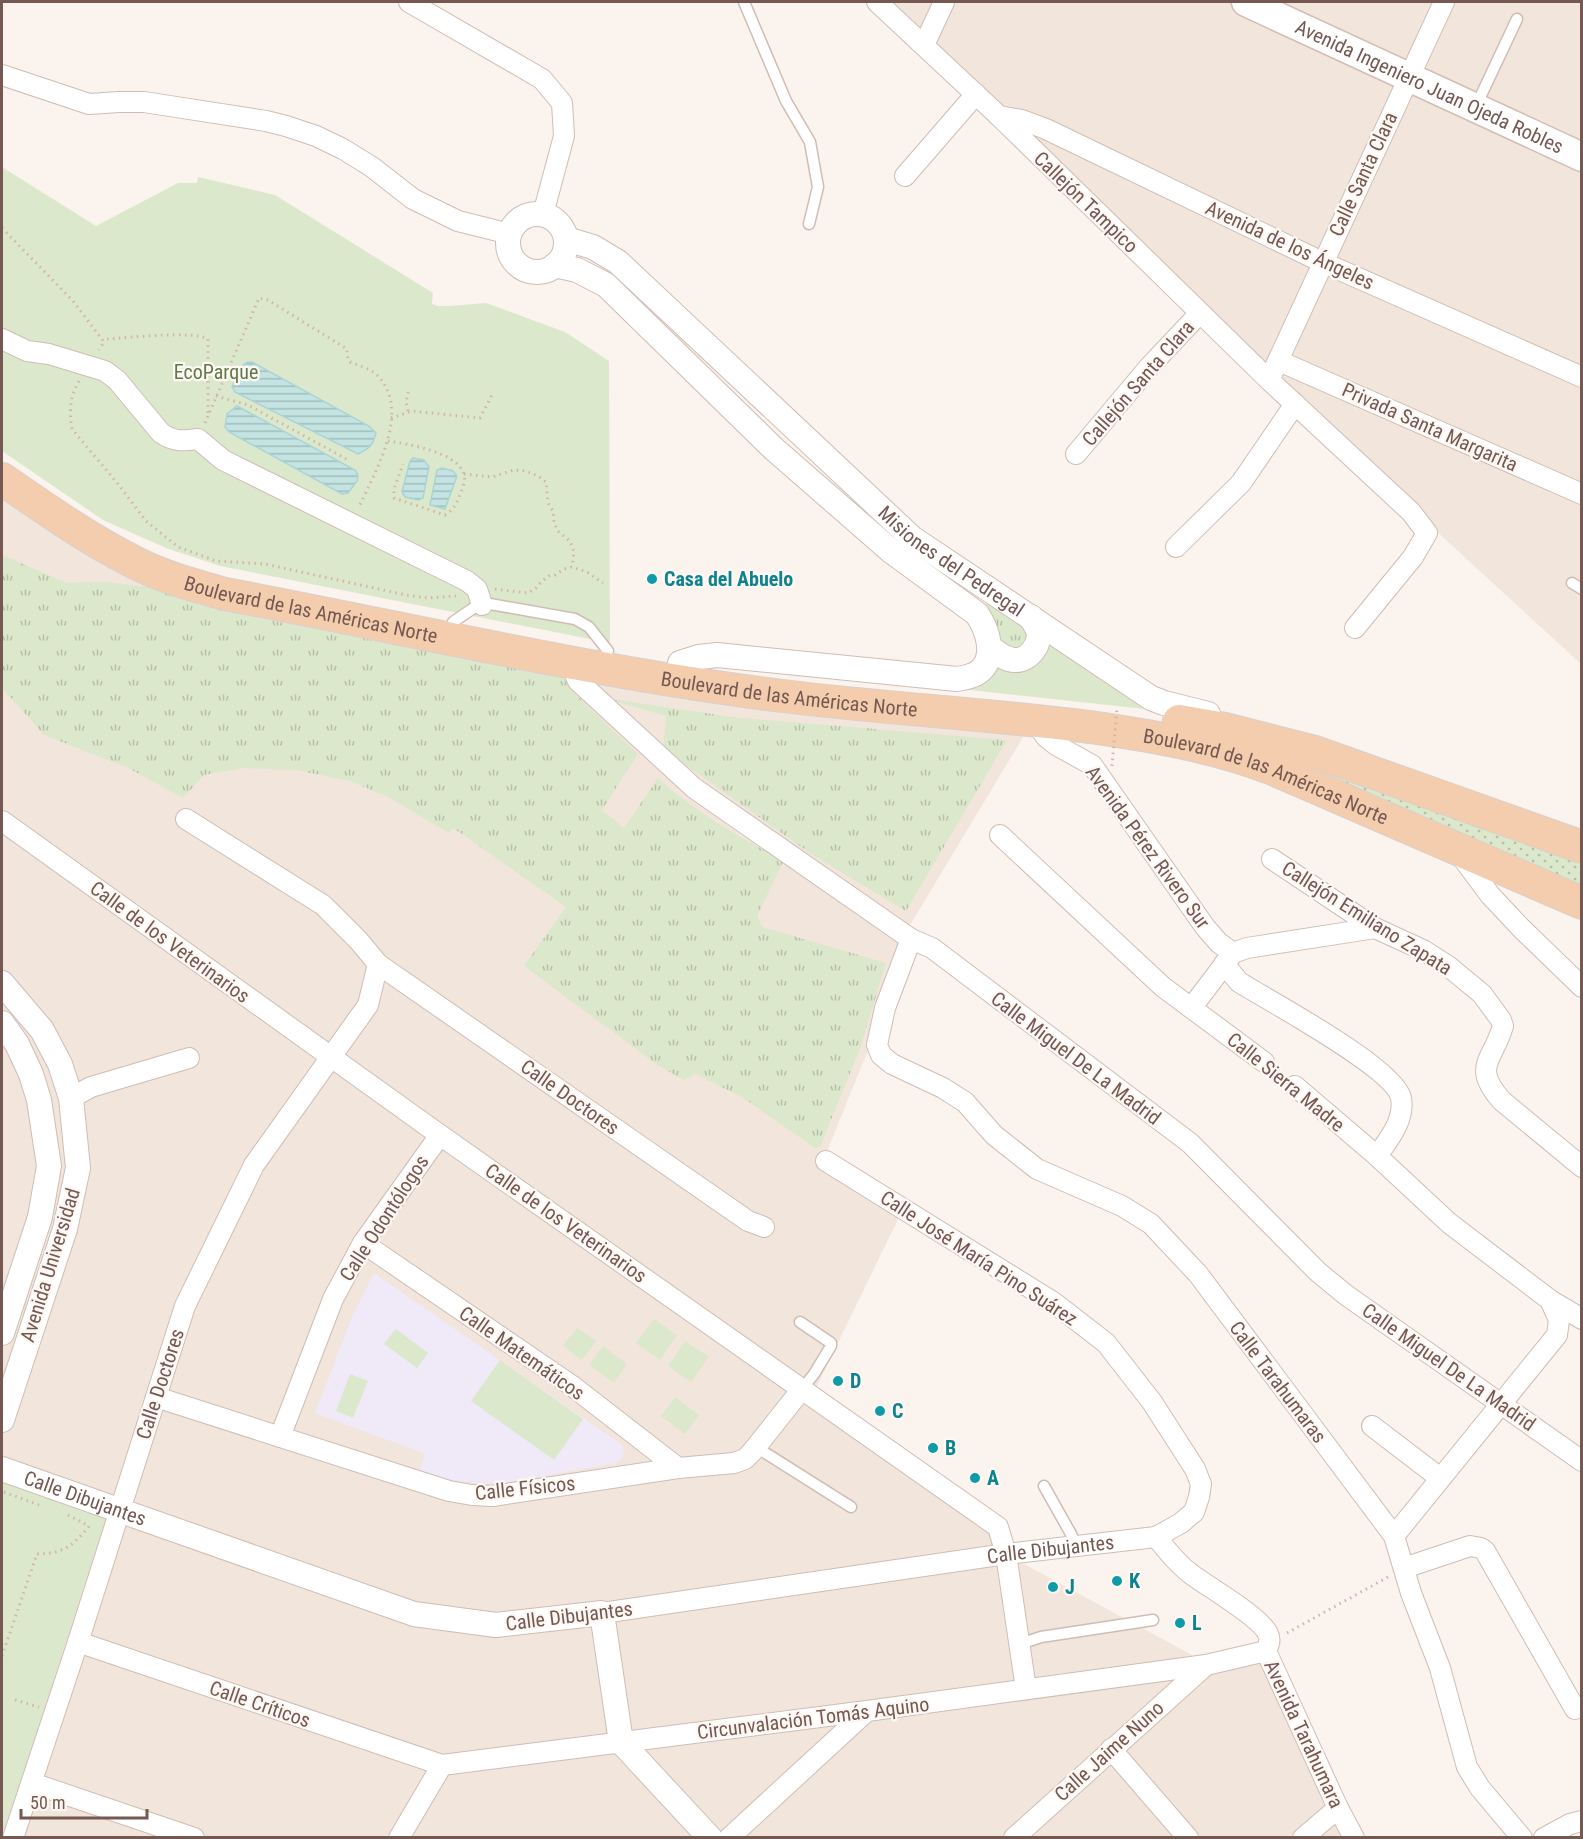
<svg xmlns="http://www.w3.org/2000/svg" width="1583" height="1839" font-family="'Roboto Condensed',sans-serif">
	<style>
		.residential { fill: #f2e5dc }
		.education { fill: #f0e9f8 }
		.grass { fill: url(#grass-tufts) }
		.park { fill: #dce8cc }
		.garden { fill: url(#garden-dots) }
		.water { fill: url(#water-rules); stroke: #aad5d4; stroke-width: 1.5 }
		.lines { fill: none; stroke-linecap: round; stroke-linejoin: round }
		.service-casing { stroke: #cfbdb5; stroke-width: 13 }
		.minor-casing { stroke: #cfbdb5; stroke-width: 22 }
		.tertiary-casing { stroke: #cfbdb5; stroke-width: 26 }
		.secondary-casing { stroke: #d2bcb3; stroke-width: 31 }
		.primary-casing { stroke: #d8d0ce; stroke-width: 34 }
		.path { stroke: #d4b3aa; stroke-width: 3; stroke-dasharray: 1.5 4.5; stroke-linecap: butt }
		.service { stroke: #fff; stroke-width: 10 }
		.minor { stroke: #fff; stroke-width: 20 }
		.tertiary { stroke: #fff; stroke-width: 24 }
		.secondary { stroke: #fff; stroke-width: 28 }
		.primary { stroke: #f3cdad; stroke-width: 32 }
		.path-bridge { stroke: #d4b3aa; stroke-width: 3; stroke-dasharray: 1.5 4.5; stroke-linecap: butt }
		.culture-dot { fill: #0f9aa8; stroke: #fef8f4; stroke-width: 2 }
		.labels { text-anchor: middle; stroke-width: 4.5; stroke-linejoin: round; paint-order: stroke }
		.street-label { font-size: 20px; fill: #755851; stroke: #fef8f4 }
		.park-label { font-size: 20px; fill: #60794a; stroke: #fef8f4 }
		.culture-label { font-size: 20px; font-weight: bold; fill: #0d838f; stroke: #fef8f4; text-anchor: start }
	</style>
	<defs>
		<pattern id="grass-tufts" width="24" height="20" patternUnits="userSpaceOnUse" patternTransform="scale(1.5)"><rect width="24" height="20" fill="#dce8cc"/><path d="M3 7l-1-3M5 7V3M7 7l1-3M15 17l-1-3M17 17v-4M19 17l1-3" fill="none" stroke="#b7bfa8"/></pattern>
		<pattern id="garden-dots" width="8" height="8" patternUnits="userSpaceOnUse" patternTransform="scale(1.5)"><rect width="8" height="8" fill="#dce8cc"/><path d="M2 2h.1M6 6h.1" fill="none" stroke="#b7bfa8" stroke-width="1.8" stroke-linecap="round"/></pattern>
		<pattern id="water-rules" width="6" height="5" patternUnits="userSpaceOnUse" patternTransform="scale(1.5)"><rect width="6" height="5" fill="#c3e4e3"/><path d="M0 2.5h6" fill="none" stroke="#a3bcba"/></pattern>
	</defs>
	<rect width="100%" height="100%" fill="#fbf3ed"/>
	<g class="residential">
		<path d="M885,2H1581V664L1409,506Z"/>
		<path d="M2,491L167,587L1031,724L910,925L868,1050L824,1159L903,1209L813,1394L1003,1525L1009,1556L1205,1662L1266,1653L1352,1837H2Z"/>
	</g>
	<path class="education" d="M374,1273L621,1444L624,1449L623,1457L616,1463L502,1483H475L445,1479L419,1471L425,1454L315,1413L352,1317Z"/>
	<g class="grass">
		<path d="M2,555L67,583L105,582L157,588L166,593L244,615L562,676L573,692L638,754L602,810L624,828L658,778C692,809 742,840 784,860L757,916L762,927L886,963L861,1046L820,1147L815,1148L742,1097L695,1074L684,1080L659,1066L524,966L566,907L453,828L449,833L388,797L350,781L296,770L244,768L204,775L183,798L126,767L44,735L2,688Z"/>
		<path d="M989,600L1024,622L1030,638L1018,652L998,641L993,617L985,606Z"/>
		<path d="M604,698L732,717L1007,740L906,911L814,856L663,749L666,716Z"/>
	</g>
	<g class="park">
		<path d="M2,167L96,226L178,183H197L198,177L275,195L433,293L432,304L438,306H450L486,303L565,332L609,361L610,643L220,566L166,548L103,520L2,451Z"/>
		<path d="M1049,640L1154,710L961,689L988,678L1000,662Z"/>
		<path d="M654,1319L677,1335L660,1360L636,1343Z"/>
		<path d="M577,1328L596,1341L582,1360L563,1346Z"/>
		<path d="M396,1329L428,1353L417,1368L384,1344Z"/>
		<path d="M685,1341L709,1357L691,1382L668,1366Z"/>
		<path d="M603,1346L627,1364L614,1383L589,1365Z"/>
		<path d="M500,1360L583,1419L554,1460L471,1401Z"/>
		<path d="M350,1374L368,1381L353,1418L336,1411Z"/>
		<path d="M675,1397L699,1415L685,1434L661,1416Z"/>
		<path d="M2,1477L108,1512L3,1837L2,1838Z"/>
	</g>
	<path class="garden" d="M1303,762L1581,859V894L1292,768Z"/>
	<g class="water">
		<path d="M248,362H252L369,426L376,433C373,445 370,448 358,454L235,392L232,387C236,377 238,367 248,362Z"/>
		<path d="M237,406L355,470L358,475L357,481L348,493L342,494L229,432L225,427L227,414Z"/>
		<path d="M413,458L424,460L429,467L423,498L418,500L405,497L402,492L410,461Z"/>
		<path d="M442,468L453,471L457,476L445,509L430,505L437,470Z"/>
	</g>
	<g class="lines">
		<defs>
			<g id="service">
				<path d="M744,2L786,101L810,142L818,187L809,224"/>
				<path d="M1476,106L1517,19"/>
				<path d="M1572,583L1582,589"/>
				<path d="M453,622L475,607L490,604L575,619L589,627L608,651"/>
				<path d="M800,1322L831,1343V1346L814,1374L802,1389"/>
				<path d="M756,1447L851,1507"/>
				<path d="M1044,1486L1071,1534L1076,1546"/>
				<path d="M1020,1644L1041,1637L1153,1620"/>
			</g>
			<g id="minor">
				<path d="M409,2L542,79L562,103L564,136L543,214"/>
				<path d="M877,2L999,116L1269,380L1411,512L1427,533L1413,557L1355,628"/>
				<path d="M924,45L944,2"/>
				<path d="M2,75L89,104L119,102H144L266,121L286,126L316,136L343,149L372,167L413,199L458,221L510,234"/>
				<path d="M999,116L1022,120L1046,129L1322,262L1582,377"/>
				<path d="M905,176L976,94"/>
				<path d="M2,339L27,351L49,354L105,371L117,380L161,433C174,442 183,441 198,439L223,460L467,581L477,589L482,605"/>
				<path d="M1279,361L1582,494"/>
				<path d="M1269,380L1444,2"/>
				<path d="M1076,454L1150,366L1200,313"/>
				<path d="M1176,547L1241,483L1295,404"/>
				<path d="M569,661L578,681L694,788L911,939L932,948L1190,1143L1318,1272L1346,1295L1582,1461"/>
				<path d="M1034,720L1046,737L1056,745L1092,765L1205,927L1219,943L1233,953"/>
				<path d="M186,819L323,905L359,941L378,964L748,1221L764,1227"/>
				<path d="M2,821L440,1135L998,1527L1006,1554L1026,1689"/>
				<path d="M1000,835L1163,987L1264,1062"/>
				<path d="M1458,852L1490,895L1521,928L1582,987"/>
				<path d="M1272,859L1375,928L1423,950L1448,966L1482,994L1501,1020L1503,1026C1493,1061 1471,1066 1502,1101L1582,1167"/>
				<path d="M911,939L885,1008L877,1045L881,1055L892,1064L943,1088L965,1102L994,1135L1037,1169L1122,1206L1151,1224L1198,1274L1394,1536L1411,1593L1440,1668L1467,1767L1480,1788L1522,1838"/>
				<path d="M1224,964L1239,982C1269,1001 1395,1068 1401,1098C1405,1120 1389,1139 1377,1156"/>
				<path d="M1192,1007L1233,953L1247,948L1375,928"/>
				<path d="M1295,1086L1377,1156L1449,1223L1550,1300L1582,1319"/>
				<path d="M71,1098L91,1087L189,1058"/>
				<path d="M363,1243L571,1385L678,1468"/>
				<path d="M156,1397L449,1491L472,1495L493,1496L678,1468L734,1463L745,1459L752,1452L802,1389"/>
				<path d="M1372,1426L1440,1478"/>
				<path d="M280,1437L333,1299L363,1243L440,1135"/>
				<path d="M1394,1536L1557,1335L1559,1320L1550,1300"/>
				<path d="M1156,1537C1167,1550 1177,1564 1191,1574C1208,1587 1261,1617 1268,1634C1271,1640 1269,1645 1266,1651L1338,1808L1354,1838"/>
				<path d="M1404,1568L1470,1546L1481,1548L1485,1551L1575,1709"/>
				<path id="s1" d="M602,1613L1006,1554L1156,1537L1181,1523L1194,1512L1199,1497L1201,1484L1195,1469L1152,1402L1106,1343L1053,1302L826,1161"/>
				<path d="M78,1642L442,1765L867,1711L1206,1665L1266,1651"/>
				<path d="M1111,1749L1188,1838"/>
				<path d="M32,1783L194,1838"/>
				<path d="M13,1838L78,1642L185,1306L254,1165L368,1005L378,964"/>
				<path d="M399,1838L442,1765"/>
				<path d="M729,1838L867,1711"/>
				<path d="M1014,1838L1206,1665"/>
				<path d="M1303,1838L1338,1808"/>
				<path d="M1544,1838L1570,1824L1582,1821"/>
			</g>
			<g id="tertiary">
				<circle cx="537" cy="243" r="29"/>
				<path id="s2" d="M566,239L593,247L618,262L912,538L1151,698L1164,703L1208,714"/>
				<path d="M555,265L577,270L606,285L774,449L891,551L977,614C987,629 997,656 980,671C974,676 964,678 957,679L717,655L699,657L680,663"/>
				<path d="M989,647C997,653 1005,660 1015,660C1029,661 1042,643 1038,630C1036,626 1033,621 1031,617"/>
				<path d="M2,983L42,1030L60,1064L71,1098L78,1168L65,1229L2,1420"/>
				<path d="M2,1023L17,1044L31,1074L39,1100L49,1166L40,1217L2,1333"/>
				<path id="s3" d="M2,1469L414,1614L496,1625L602,1613L621,1742L710,1838"/>
			</g>
			<g id="secondary">
				<path id="s4" d="M1246,2L1582,157"/>
			</g>
			<g id="primary">
				<path id="s5" d="M2,479C43,507 85,537 130,560C159,576 193,585 225,594C411,629 595,673 783,696C887,709 993,714 1097,728C1158,737 1216,747 1273,769L1582,903"/>
				<path d="M1179,721L1225,729L1315,752L1582,847"/>
			</g>
		</defs>
		<use href="#service" class="service-casing"/>
		<use href="#minor" class="minor-casing"/>
		<use href="#tertiary" class="tertiary-casing"/>
		<use href="#secondary" class="secondary-casing"/>
		<use href="#primary" class="primary-casing"/>
		<g class="path">
			<path d="M2,228L73,301L104,342L99,350"/>
			<path d="M107,339C128,338 192,330 208,339V413"/>
			<path d="M79,381C70,395 69,412 72,429L118,484L146,521L178,547L216,561L265,564L406,595L428,598L456,596"/>
			<path d="M216,396L248,405L350,461"/>
			<path d="M408,411L406,402L409,388"/>
			<path d="M391,418L412,411L480,418L493,393"/>
			<path d="M205,423L259,298L268,300L347,349V356L350,362C360,366 372,369 379,377C411,413 375,471 359,507"/>
			<path d="M388,441C408,444 457,452 464,474C466,480 463,487 461,492C457,502 455,509 445,515L394,498V489L403,464"/>
			<path d="M464,474L492,477L514,470L526,471L538,476L546,482L548,503L553,511L554,523L559,532L570,541L574,552L572,567"/>
			<path d="M495,589L528,593L536,588L542,581L549,576L555,575L564,569L572,567L587,572L603,583"/>
			<path d="M4,1492L39,1505"/>
			<path d="M68,1515L89,1526"/>
			<path d="M1287,1633L1388,1577"/>
			<path d="M2,1656L37,1554C66,1554 75,1543 92,1523"/>
			<path d="M15,1700L39,1707"/>
		</g>
		<use href="#service" class="service"/>
		<use href="#minor" class="minor"/>
		<use href="#tertiary" class="tertiary"/>
		<use href="#secondary" class="secondary"/>
		<use href="#primary" class="primary"/>
		<path class="path-bridge" d="M1112,766L1117,709"/>
	</g>
	<g class="culture-dot">
		<circle cx="652" cy="579" r="6"/>
		<circle cx="838" cy="1381" r="6"/>
		<circle cx="880" cy="1411" r="6"/>
		<circle cx="933" cy="1448" r="6"/>
		<circle cx="975" cy="1478" r="6"/>
		<circle cx="1117" cy="1581" r="6"/>
		<circle cx="1053" cy="1587" r="6"/>
		<circle cx="1180" cy="1623" r="6"/>
	</g>
	<g class="labels">
		<g class="street-label">
			<text dy="7" stroke="none"><textPath href="#s4" startOffset="202">Avenida Ingeniero Juan Ojeda Robles</textPath></text>
			<text transform="translate(1363 174) rotate(-65)" y="7">Calle Santa Clara</text>
			<text transform="translate(1086 202) rotate(44)" y="7">Callejón Tampico</text>
			<text transform="translate(1290 245) rotate(25)" y="7">Avenida de los Ángeles</text>
			<text transform="translate(1138 383) rotate(-49)" y="7">Callejón Santa Clara</text>
			<text transform="translate(1430 427) rotate(24)" y="7">Privada Santa Margarita</text>
			<text dy="7" stroke="none"><textPath href="#s2" startOffset="506">Misiones del Pedregal</textPath></text>
			<text dy="7" stroke="none"><textPath href="#s5" startOffset="340">Boulevard de las Américas Norte</textPath></text>
			<text dy="7" stroke="none"><textPath href="#s5" startOffset="826">Boulevard de las Américas Norte</textPath></text>
			<text dy="7" stroke="none"><textPath href="#s5" startOffset="1312">Boulevard de las Américas Norte</textPath></text>
			<text transform="translate(1148 847) rotate(54)" y="7">Avenida Pérez Rivero Sur</text>
			<text transform="translate(1367 918) rotate(32)" y="7">Callejón Emiliano Zapata</text>
			<text transform="translate(170 942) rotate(36)" y="7">Calle de los Veterinarios</text>
			<text transform="translate(1076 1058) rotate(37)" y="7">Calle Miguel De La Madrid</text>
			<text transform="translate(1286 1082) rotate(39)" y="7">Calle Sierra Madre</text>
			<text transform="translate(570 1097) rotate(35)" y="7">Calle Doctores</text>
			<text transform="translate(384 1218) rotate(-57)" y="7">Calle Odontólogos</text>
			<text transform="translate(566 1223) rotate(35)" y="7">Calle de los Veterinarios</text>
			<text transform="translate(979 1258) rotate(33)" y="7">Calle José María Pino Suárez</text>
			<text transform="translate(50 1265) rotate(-73)" y="7">Avenida Universidad</text>
			<text transform="translate(522 1353) rotate(35)" y="7">Calle Matemáticos</text>
			<text transform="translate(1449 1367) rotate(35)" y="7">Calle Miguel De La Madrid</text>
			<text transform="translate(1278 1382) rotate(53)" y="7">Calle Tarahumaras</text>
			<text transform="translate(160 1384) rotate(-72)" y="7">Calle Doctores</text>
			<text transform="translate(525 1488) rotate(-6)" y="7">Calle Físicos</text>
			<text dy="7" stroke="none"><textPath href="#s3" startOffset="88">Calle Dibujantes</textPath></text>
			<text dy="7" stroke="none"><textPath href="#s1" startOffset="453">Calle Dibujantes</textPath></text>
			<text transform="translate(569 1616) rotate(-7)" y="7">Calle Dibujantes</text>
			<text transform="translate(260 1704) rotate(19)" y="7">Calle Críticos</text>
			<text transform="translate(813 1718) rotate(-7)" y="7">Circunvalación Tomás Aquino</text>
			<text transform="translate(1304 1734) rotate(65)" y="7">Avenida Tarahumara</text>
			<text transform="translate(1109 1751) rotate(-42)" y="7">Calle Jaime Nuno</text>
		</g>
		<g class="park-label">
			<text x="216" y="379">EcoParque</text>
		</g>
		<g class="culture-label">
			<text x="664" y="586">Casa del Abuelo</text>
			<text x="850" y="1388">D</text>
			<text x="892" y="1418">C</text>
			<text x="945" y="1455">B</text>
			<text x="987" y="1485">A</text>
			<text x="1129" y="1588">K</text>
			<text x="1065" y="1594">J</text>
			<text x="1192" y="1630">L</text>
		</g>
	</g>
	<rect width="1583" height="1839" fill="none" stroke="#755851" stroke-width="6"/>
	<path d="M21 1809v9h126v-9" fill="none" stroke="#755851" stroke-width="3"/>
	<text x="30" y="1809" font-size="18" fill="#755851" stroke="#fef8f4" stroke-width="4.5" paint-order="stroke">50 m</text>
</svg>
